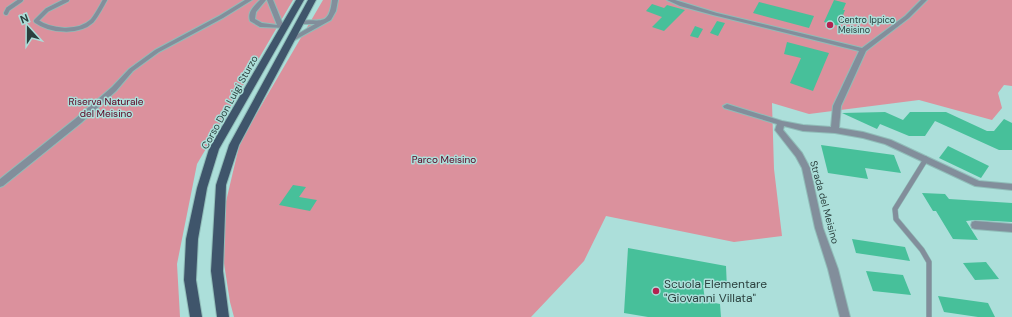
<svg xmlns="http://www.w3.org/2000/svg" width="1012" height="317" font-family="'DM Sans',sans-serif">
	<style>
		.green { fill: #db919d }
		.building { fill: #47c09a }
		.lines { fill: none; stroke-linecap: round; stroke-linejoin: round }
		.service-far1-casing { stroke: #90bcb8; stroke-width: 5.5 }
		.service-casing { stroke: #90bcb8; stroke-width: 6 }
		.minor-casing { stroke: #90bcb8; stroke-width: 2 }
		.primary-casing { stroke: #90bcb8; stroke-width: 2 }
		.service-far1 { stroke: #828e9b; stroke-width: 4 }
		.service { stroke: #828e9b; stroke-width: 5 }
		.minor { fill: #828e9b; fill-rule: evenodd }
		.primary { fill: #3f556b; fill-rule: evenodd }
		.poi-dot { fill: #b32350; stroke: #acdfda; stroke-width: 1.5 }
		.labels { text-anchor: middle; stroke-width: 3; stroke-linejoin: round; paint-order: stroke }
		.far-poi-label { font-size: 9px; fill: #2b403e; stroke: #acdfda; text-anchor: start }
		.park-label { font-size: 10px; fill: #590020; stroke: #acdfda }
		.street-label { font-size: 10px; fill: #2b403e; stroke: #acdfda }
		.near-poi-label { font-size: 12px; fill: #2b403e; stroke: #acdfda; text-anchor: start }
	</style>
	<rect width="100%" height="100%" fill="#acdfda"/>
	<g class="green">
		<path d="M0,0H293L197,164L177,264L180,317H0Z"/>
		<path d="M323,0H1012V86L1004,85L998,93L1002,108L992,120L919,100L809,114L772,103L774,169L782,236L734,242L606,216L584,261L531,317H234L230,302L223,257L224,210L240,142Z"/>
	</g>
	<g class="building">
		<path d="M834,0L846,3L843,10H845L839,26L824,22Z"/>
		<path d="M759,2L814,16L809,28L753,13Z"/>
		<path d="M652,4L664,8L667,5L685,10L664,31L652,27L662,17L646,11Z"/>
		<path d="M717,21L725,23L718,36L710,33Z"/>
		<path d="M695,26L703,29L698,38L690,36Z"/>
		<path d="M787,42L829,53L813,91L790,83L801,58L784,54Z"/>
		<path d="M885,112L903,120L910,112H946L987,131H994L1004,119L1012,123V150H999L935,121L925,136H909L880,124L877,129L842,113Z"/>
		<path d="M821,145L894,155L901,173L865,168L868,179L828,173Z"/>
		<path d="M948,146L989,166L981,178L939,158Z"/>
		<path d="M293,185L306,187L299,197L317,200L310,211L279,205Z"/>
		<path d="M922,193L945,194L949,199L1012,203V222L975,220L966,221L978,240L953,239L936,211H933Z"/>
		<path d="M852,239L905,247L910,261L856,253Z"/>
		<path d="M628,248L726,266L727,289L703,285L705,301L720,304L721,317H648L624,313Z"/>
		<path d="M986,262L999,279L975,280L963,263Z"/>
		<path d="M866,271L903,275L911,295L873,291Z"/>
		<path d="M938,296L988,303L995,317H978L944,312Z"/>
	</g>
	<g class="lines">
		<defs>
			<g id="service-far1">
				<path d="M67,0L47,10L36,21C50,31 78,34 92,21C97,15 101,7 105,0"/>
				<path d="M6,13L8,9L21,0"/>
			</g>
			<path id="service" d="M926,159L895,209L896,219L922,250L929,262V317"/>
			<g id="minor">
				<path d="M245,0H252L223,18L159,52L133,71L116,91L81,123L3,186L0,187V179L75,119L112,87L129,69L155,50L219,16Z"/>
				<path d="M260,0H266L256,12L255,19L262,23L277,25L267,0H273L282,22L286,26V28L260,27L250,21C247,12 254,6 260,0Z"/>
				<path d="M332,0H338L336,11L331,20L293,41H289V39L315,24H301L298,22L299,21C319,18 329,28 332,0Z"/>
				<path d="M667,0H675L717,13L862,48L905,16L921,0H927L909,18L866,51L841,106L839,128L863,132L891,140L979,181L1012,184V190L975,186L885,144L863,138L835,133L803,131L784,126L783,130L802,153L810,168L823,228L838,269L850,317H840L828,269L815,228L802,168L796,157L775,130L777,124L724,108L723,106L727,104L782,121L803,125L831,127L833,106L859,51L713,15L680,6Z"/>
				<path d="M975,221L1012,224V232L975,229L972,228L971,225L972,222Z"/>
			</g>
			<g id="primary">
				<path d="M296,0H304L219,149L207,188L198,239L196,280L202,317H190L184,280L186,239L197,188L209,149Z"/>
				<path d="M308,0H316L239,145L226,185L223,271L229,317H217L211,271L216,185L229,145Z"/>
			</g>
		</defs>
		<use href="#service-far1" class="service-far1-casing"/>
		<use href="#service" class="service-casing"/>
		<use href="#minor" class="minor-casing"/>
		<use href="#primary" class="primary-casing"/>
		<use href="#service-far1" class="service-far1"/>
		<use href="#service" class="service"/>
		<use href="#minor" class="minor"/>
		<use href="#primary" class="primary"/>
	</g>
	<g class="poi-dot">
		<circle cx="830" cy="25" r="4"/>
		<circle cx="656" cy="291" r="4"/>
	</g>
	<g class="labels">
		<g class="far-poi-label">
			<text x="838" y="23">Centro Ippico<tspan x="838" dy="10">Meisino</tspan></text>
		</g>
		<g class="park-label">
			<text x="106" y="105">Riserva Naturale<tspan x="106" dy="12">del Meisino</tspan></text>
			<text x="444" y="163">Parco Meisino</text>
		</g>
		<g class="street-label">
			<text transform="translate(229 102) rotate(-61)" y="4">Corso Don Luigi Sturzo</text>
			<text transform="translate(825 202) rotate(75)" y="4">Strada del Meisino</text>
		</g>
		<g class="near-poi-label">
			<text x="664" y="288">Scuola Elementare<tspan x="664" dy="14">"Giovanni Villata"</tspan></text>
		</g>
	</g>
	<g transform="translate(28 28) rotate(339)" stroke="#acdfda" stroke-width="3" paint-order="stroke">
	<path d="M0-3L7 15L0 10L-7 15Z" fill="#2b403e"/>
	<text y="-6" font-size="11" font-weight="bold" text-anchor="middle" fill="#2b403e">N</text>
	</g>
</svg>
